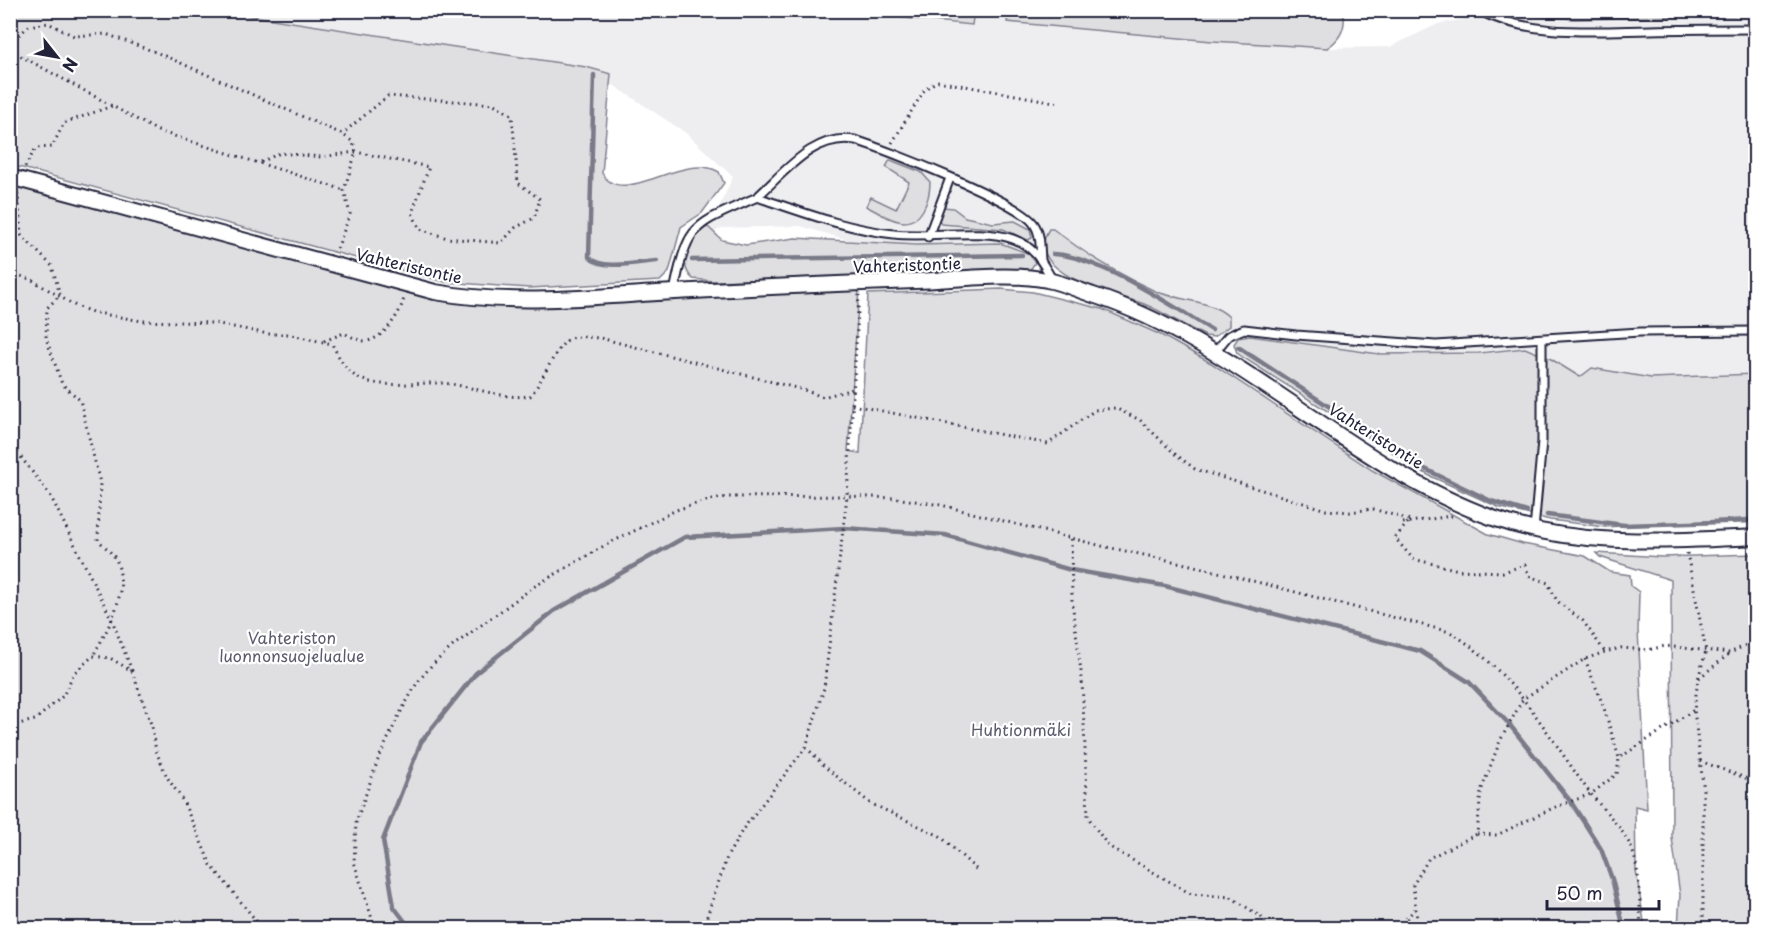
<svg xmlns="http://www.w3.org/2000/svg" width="1766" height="939" font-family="'Playpen Sans',sans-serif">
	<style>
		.built { fill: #eeeef1 }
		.green { fill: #dfdfe2; stroke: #80808e; stroke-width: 1.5 }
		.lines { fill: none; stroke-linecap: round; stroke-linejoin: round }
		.stream { stroke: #7a7a88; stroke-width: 4.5 }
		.lane-casing { stroke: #22223b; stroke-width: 11 }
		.street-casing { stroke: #22223b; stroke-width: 18 }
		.path { stroke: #22223b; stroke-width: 3; stroke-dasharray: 1.5 4.5; stroke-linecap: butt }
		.lane { stroke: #fff; stroke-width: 7 }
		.street { stroke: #fff; stroke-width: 14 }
		.labels { text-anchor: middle; stroke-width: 4.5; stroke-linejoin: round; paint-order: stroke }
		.street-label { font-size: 16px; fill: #22223b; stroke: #fff }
		.park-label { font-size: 16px; fill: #5b5b6d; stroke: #fff }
	</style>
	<rect width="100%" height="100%" fill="#fff"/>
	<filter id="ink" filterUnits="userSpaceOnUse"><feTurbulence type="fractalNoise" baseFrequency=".0167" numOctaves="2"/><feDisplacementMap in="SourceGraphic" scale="12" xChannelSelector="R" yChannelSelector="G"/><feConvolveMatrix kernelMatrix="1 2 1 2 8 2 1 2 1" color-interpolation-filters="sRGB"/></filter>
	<g filter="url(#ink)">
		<path class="built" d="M1007,10V22L1212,41L1327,48L1390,47L1438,24L1509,11L1575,19L1755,15V374L1651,378L1592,368L1580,377L1551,359L1525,348L1430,355L1379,354L1297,344L1189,318L1081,263L865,245L800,226L722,228L705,237L733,177L686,133L586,67L219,11Z"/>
		<g class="green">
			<path d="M1755,10V15L1575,19L1525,15L1508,11Z"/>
			<path d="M10,11H219L586,67L611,74L602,173C622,210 683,150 719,172L724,183L702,213L681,227L669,272L660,281L529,288L445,282L11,165Z"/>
			<path d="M838,11L974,10V11L972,25Z"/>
			<path d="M1009,11L1343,10C1347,27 1341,39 1327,48L1212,41L1007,22Z"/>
			<path d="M890,160L921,172L930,182C930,193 928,201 923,210C909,234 885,216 866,206L871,197L896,209L909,182L886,167Z"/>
			<path d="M10,183L447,300L859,289L848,451L860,453L868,294L1001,289L1033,292L1102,309L1161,335L1211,363L1372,470L1488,534L1523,544L1585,556L1610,572L1630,575L1631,586L1639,592L1638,630L1647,809L1635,806L1636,871L1645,928H11Z"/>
			<path d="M943,207L953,208L965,217L993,223L1015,221L1030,229L1032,238L1028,240L1003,229L941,224L937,218Z"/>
			<path d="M708,227L722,240L746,245L795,238L916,245L1000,243L1030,254L1035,263L1029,271L714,281L693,279C676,264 689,233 708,227Z"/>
			<path d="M1049,229H1053C1085,254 1118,274 1155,291C1178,301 1210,299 1229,317V326L1214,337L1206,336C1185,327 1166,313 1144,304C1119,294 1020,275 1049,229Z"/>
			<path d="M1250,336L1379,354L1479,353L1525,348L1551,359L1580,377L1592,368L1651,378L1755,374V518L1605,527L1550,520L1498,507L1428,475L1244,358L1237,353L1234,344L1238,338Z"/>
			<path d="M1596,553L1662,557L1755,554V928H1678L1680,895L1672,838L1671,580L1600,557Z"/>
		</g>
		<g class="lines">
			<g class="stream">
				<path d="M594,75L589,257C602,271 639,262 657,261"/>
				<path d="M1053,254C1096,255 1174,307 1212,330"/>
				<path d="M692,260L1022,255"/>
				<path d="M1238,347L1423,468L1491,501L1527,512"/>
				<path d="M1547,515L1624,525L1756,521"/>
				<path d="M410,928L394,907L383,840L421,742L476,673L554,611L685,537L844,528L945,535L1071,570L1165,586L1420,651L1469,682L1509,724L1571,802L1601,849L1612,879L1624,928"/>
			</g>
			<defs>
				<g id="lane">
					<path d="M1478,10C1530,37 1593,31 1650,30C1685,29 1720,29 1756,29"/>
					<path d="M757,197C785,172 814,133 855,140C885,149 1020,202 1034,224C1041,234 1040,248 1041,260"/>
					<path d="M928,237L950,178"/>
					<path d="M674,292C688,221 694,226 757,197C802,212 846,229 894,234C930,238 981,228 1013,239C1034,246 1043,263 1053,281"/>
					<path d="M1215,352L1228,336L1244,329L1296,335L1436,345L1640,332L1756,331"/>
					<path d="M1534,530L1542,441V340"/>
				</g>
				<path id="street" d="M10,177L435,292C508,305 584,298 657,293C743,288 829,284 915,281C954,280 1010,272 1047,280C1063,283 1078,290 1093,295C1242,344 1349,466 1493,518C1578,548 1667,541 1756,537"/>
			</defs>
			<use href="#lane" class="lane-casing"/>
			<use href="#street" class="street-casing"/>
			<g class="path">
				<path d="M10,43L29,26L48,23L74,36L106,34L158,53L342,134L353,142L356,152L344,190L350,214L336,252"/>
				<path d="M10,50L158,131L344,190"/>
				<path d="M892,143L925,89L937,81L1060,103"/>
				<path d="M261,162L280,153L321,157L356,152L429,167L412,213L420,229L447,238L501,243L515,228L534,218L540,199L518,183L512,115L494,104L388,96L342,134"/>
				<path d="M25,167L36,148L52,147L64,123L112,106"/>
				<path d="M18,193L21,235L52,266L60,295L47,308L46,338L62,384L80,400L100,483L98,540C104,546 114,554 117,562C129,595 108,628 93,656"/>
				<path d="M10,272L32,280L74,305L92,312L142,321L214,323L268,334H287L332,344C339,357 346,373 361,379C383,389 416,382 439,383C470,384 499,400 530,396C543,382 556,344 571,338C579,335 592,338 600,338L804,390L823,397L853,389"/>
				<path d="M324,341L344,333C350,336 359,341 366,341C383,340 402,312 404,297"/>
				<path d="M852,405L1048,444L1095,410L1115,408L1140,420L1175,454L1195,469L1326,510L1350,512L1373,509L1410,520L1395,538L1413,559L1459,570L1503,572L1525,565L1529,576L1548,583L1557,601L1583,621L1605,652"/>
				<path d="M10,443L50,495L112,620L132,671"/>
				<path d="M1403,523L1452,516"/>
				<path d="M1071,539L1072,601L1082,679L1088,817L1108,846L1191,894L1231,897L1261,917L1271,928"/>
				<path d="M1687,553L1706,651L1698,679L1694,710L1703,784V928"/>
				<path d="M1585,659L1604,708L1619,758"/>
				<path d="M1699,678L1729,654"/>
				<path d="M10,726L35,720L63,696L74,673L93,656L110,658L132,671L152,727L156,751L167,777L183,801L211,865L262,928"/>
				<path d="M806,747L825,767L870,803L940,836L977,870"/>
				<path d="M1700,761L1756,782"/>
				<path d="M1477,834L1497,835L1553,808L1591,794L1617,774L1619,758L1694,710"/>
				<path d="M1402,923L1412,928"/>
				<path d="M361,928L372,922"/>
				<path d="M375,928L354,862L356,822L378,760L399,715L417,683L431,666L454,645L535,586L602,547L676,510L705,501L728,497L847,496L895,498L941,505L1102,546L1191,565L1450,632C1511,669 1546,732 1587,789C1601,808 1621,825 1631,847C1641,871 1639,903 1641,928"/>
				<path d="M703,928L727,857L743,829L806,747L824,688L847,496L859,295"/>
				<path d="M1385,928L1402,923L1415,909"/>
				<path d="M1418,928L1413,885L1429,858L1477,834L1481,791L1500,741L1523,699L1585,659L1605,652L1621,648L1648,650L1665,646L1730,653L1756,640"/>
			</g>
			<use href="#lane" class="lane"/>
			<use href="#street" class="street"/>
		</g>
	</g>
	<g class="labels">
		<g class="street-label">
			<text transform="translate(907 265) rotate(-2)" y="6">Vahteristontie</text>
			<text transform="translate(409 266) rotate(13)" y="6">Vahteristontie</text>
			<text transform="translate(1376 436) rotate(32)" y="6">Vahteristontie</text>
		</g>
		<g class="park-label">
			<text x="292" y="644">Vahteriston<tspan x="292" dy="18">luonnonsuojelualue</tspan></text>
			<text x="1021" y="736">Huhtionmäki</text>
		</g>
	</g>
	<rect width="1766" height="939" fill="none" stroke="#fff" stroke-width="36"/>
	<rect x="18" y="18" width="1730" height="903" fill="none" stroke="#22223b" stroke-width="2" filter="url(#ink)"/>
	<g transform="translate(57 57) rotate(121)" stroke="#ffffff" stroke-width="4.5" paint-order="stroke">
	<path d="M0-4.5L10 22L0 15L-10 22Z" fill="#22223b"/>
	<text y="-9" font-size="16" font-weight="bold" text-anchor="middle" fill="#22223b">N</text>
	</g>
	<path d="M1547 900v9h112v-9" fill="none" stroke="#22223b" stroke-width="3"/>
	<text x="1556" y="900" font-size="18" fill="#22223b" stroke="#ffffff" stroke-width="4.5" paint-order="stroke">50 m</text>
</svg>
